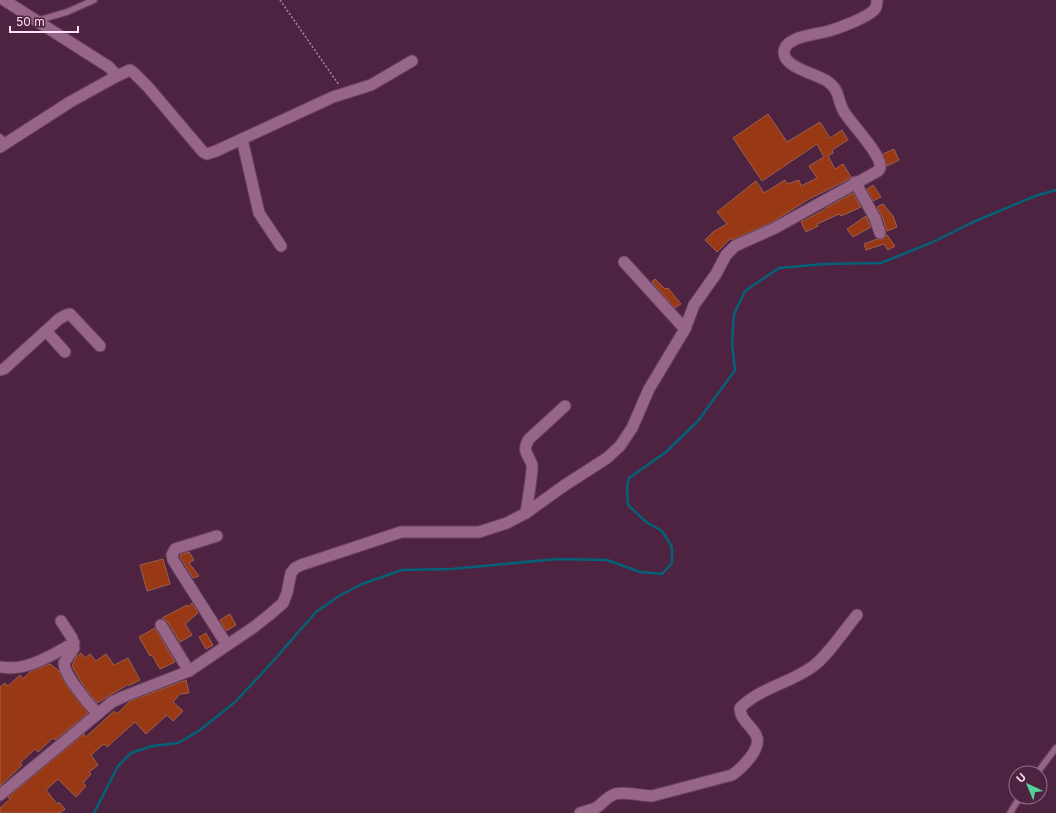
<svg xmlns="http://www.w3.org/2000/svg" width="1056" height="813" font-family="Inter,sans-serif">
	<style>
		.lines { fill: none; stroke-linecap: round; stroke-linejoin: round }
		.stream { stroke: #036277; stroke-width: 2.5 }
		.building { fill: #983814; stroke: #9a614e }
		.service-casing { stroke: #68405d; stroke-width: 8 }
		.minor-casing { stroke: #68405d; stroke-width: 13 }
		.path { stroke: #a9869e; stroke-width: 1.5; stroke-dasharray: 2 2; stroke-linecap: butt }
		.service { stroke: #976587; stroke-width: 5.5 }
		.minor { stroke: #976587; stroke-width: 11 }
	</style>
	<rect width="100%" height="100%" fill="#4e2342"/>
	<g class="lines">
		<path class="stream" d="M94,813L118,766L131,753L152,746L178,743L200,730L235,702L267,668L316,612L339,596L362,584L402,570L451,569L557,559L607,560L640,572L662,574L672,563V547L662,531L646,522L628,505L627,487L629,478L666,452L698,421L735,370L732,343L734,314L745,291L779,268L824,264L881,263L933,242L971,223L1035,196L1056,190"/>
	</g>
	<g class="building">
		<path d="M768,114L787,142L820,122L830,138L842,130L848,140L832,150L833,153L828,156L835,169L843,164L851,177L849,179L809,199L772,222L732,240L731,238L717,252L705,240L713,232L727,224L717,212L756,181L764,193L785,180L787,184L799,180L801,186L817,178L809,166L824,157L817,144L762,181L733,138Z"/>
		<path d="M894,149L899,160L887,166L883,154Z"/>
		<path d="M873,185L881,197L873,201L867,189Z"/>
		<path d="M853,193L861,207L841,216L839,214L817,224L818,226L806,232L801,222L826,209V208Z"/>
		<path d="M883,204L893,216L897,227L887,231L882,216L877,207Z"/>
		<path d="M866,216L871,227L853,237L847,229Z"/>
		<path d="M887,235L895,246L888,250L884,244L866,250L864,244L877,239H883Z"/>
		<path d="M655,279L665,289L668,288L681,304L675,308L652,282Z"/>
		<path d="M189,552L194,560L189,563L199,576L193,578L180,557V555Z"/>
		<path d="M163,559L170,584L147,591L140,565Z"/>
		<path d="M192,603L198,613L185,624L192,635L180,642L167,621L162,618L187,605L188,607Z"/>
		<path d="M230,614L236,625L226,631L220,620Z"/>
		<path d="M155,628L175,662L160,669L152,655L150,656L139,637Z"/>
		<path d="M206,633L213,645L206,649L199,637Z"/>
		<path d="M81,653L85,658L90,654L96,661L106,654L114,665L128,658L140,680L130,685H127L97,703L83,685L72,666L76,657Z"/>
		<path d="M50,664L59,671L66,685L88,713L55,740L53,738L38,752L35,749L20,763L22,765L0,786V687L5,683L8,686L20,675L23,679L31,671Z"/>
		<path d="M186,680L189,693L180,694L173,702L183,711L173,721L167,715L146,734L135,722L107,747L104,744L91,755L98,765L89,772L91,774L83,783L86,786L76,797L58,779L46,790L57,804L59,802L65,809L60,813H0V808L10,799L8,797L84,734L86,737L114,711L117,714L130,701Z"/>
	</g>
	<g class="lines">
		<defs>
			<g id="service">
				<path d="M36,21L67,12L94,0"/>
				<path d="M0,137L6,143"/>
				<path d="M1037,773L1056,748"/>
				<path d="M1010,813L1020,797"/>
			</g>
			<g id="minor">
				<path d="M4,0L109,67L117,76L130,70L134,73L148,87L203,152L207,154L216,151L333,97L371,85L412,61"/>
				<path d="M242,139L259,213L281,246"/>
				<path d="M0,147L70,102L117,76"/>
				<path d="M855,182L875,218L880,233"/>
				<path d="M624,262L685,329"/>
				<path d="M46,331L65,352"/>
				<path d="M0,370L4,369L59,319L66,315L70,314L100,346"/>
				<path d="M526,513C527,505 533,471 532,465C529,455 521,451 529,439L565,406"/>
				<path d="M217,536L175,549L172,555L173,560L227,645"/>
				<path d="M61,621L72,638L74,648L64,663C64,675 88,703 97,713"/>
				<path d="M161,625L189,671"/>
				<path d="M0,667C27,672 51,655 74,643"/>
				<path d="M0,795L112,702L125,696L189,671L254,627L268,616L283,603L287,593L291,573L295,568L301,565L401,532H479L507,523L526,513L565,485L607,458L620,446L632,428L649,389L685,329L694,305L716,274L726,255L735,246L775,228L878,171L880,168C883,155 849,122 843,110C837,98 840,90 827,81C816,74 783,67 784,52C785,36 818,34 829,31C839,28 869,17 875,9C877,6 877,3 877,0"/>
				<path d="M580,813C586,811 592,810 597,807C603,803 608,796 615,794C624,791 641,796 652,796L732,775C742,768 763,748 756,735C751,725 740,720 740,708C760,688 790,683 812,667C827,657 845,629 857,615"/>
			</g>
		</defs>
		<use href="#service" class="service-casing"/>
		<use href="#minor" class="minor-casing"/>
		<path class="path" d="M280,0L339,85"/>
		<use href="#service" class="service"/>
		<use href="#minor" class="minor"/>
	</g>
	<g transform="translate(1028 785) rotate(316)"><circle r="19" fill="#4e2342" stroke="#946f89"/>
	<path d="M0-3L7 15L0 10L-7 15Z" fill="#54d396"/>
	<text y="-6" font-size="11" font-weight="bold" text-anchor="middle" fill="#fee1f4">U</text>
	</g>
	<path d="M10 26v6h68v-6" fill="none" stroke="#fee1f4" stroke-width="2"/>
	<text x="16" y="26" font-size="12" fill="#fee1f4" stroke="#4e2342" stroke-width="3" paint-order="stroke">50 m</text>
</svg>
